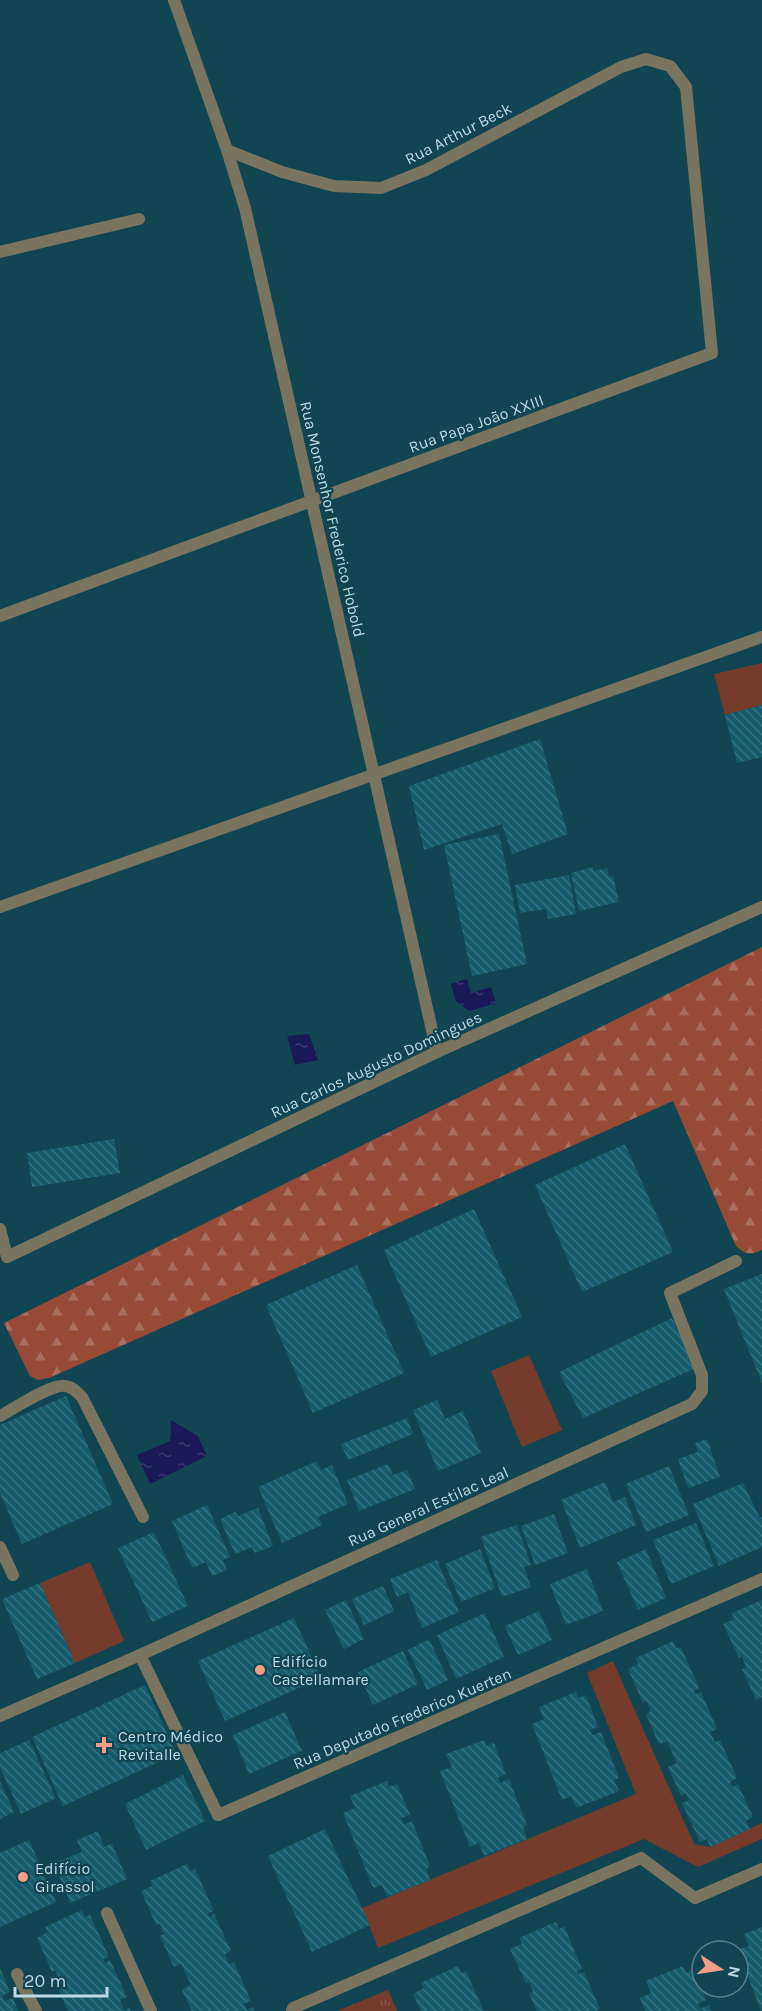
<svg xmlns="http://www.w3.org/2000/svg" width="762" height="2011" font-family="Karla,sans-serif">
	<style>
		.green { fill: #743b2b }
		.forest { fill: url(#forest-firs) }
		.park { fill: url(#park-tufts) }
		.water { fill: url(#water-ripples) }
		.building { fill: url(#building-back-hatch) }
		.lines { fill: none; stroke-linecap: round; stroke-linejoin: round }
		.lane { stroke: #79745f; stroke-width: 12 }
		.street { stroke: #79745f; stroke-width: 12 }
		.poi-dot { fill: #f49e86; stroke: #114551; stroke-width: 2 }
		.labels { text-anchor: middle; stroke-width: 4.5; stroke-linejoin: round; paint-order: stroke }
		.street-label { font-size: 16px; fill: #bbdae3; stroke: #114551 }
		.poi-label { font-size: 16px; fill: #bbdae3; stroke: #114551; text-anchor: start }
	</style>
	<defs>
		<pattern id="forest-firs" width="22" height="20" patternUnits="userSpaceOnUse" patternTransform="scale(1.5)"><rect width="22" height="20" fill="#974b36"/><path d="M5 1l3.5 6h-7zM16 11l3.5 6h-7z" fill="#a86d5d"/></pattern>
		<pattern id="park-tufts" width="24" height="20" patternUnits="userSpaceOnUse" patternTransform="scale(1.5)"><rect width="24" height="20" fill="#743b2b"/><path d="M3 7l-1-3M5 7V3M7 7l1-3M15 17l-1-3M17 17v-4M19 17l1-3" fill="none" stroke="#86574a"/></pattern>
		<pattern id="water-ripples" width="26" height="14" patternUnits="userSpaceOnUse" patternTransform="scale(1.5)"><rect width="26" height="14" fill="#1a1957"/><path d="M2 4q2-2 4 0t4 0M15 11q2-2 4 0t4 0" fill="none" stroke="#393a6f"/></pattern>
		<pattern id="building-back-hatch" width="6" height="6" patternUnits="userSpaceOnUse" patternTransform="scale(1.5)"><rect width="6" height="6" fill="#155b6b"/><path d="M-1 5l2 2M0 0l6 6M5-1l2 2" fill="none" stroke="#357280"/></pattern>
	</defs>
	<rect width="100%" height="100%" fill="#114551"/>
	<g class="green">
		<path d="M762,663V705L725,715L714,674Z"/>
		<path d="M529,1355L562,1430L522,1447L491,1371Z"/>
		<path d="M90,1562L124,1641L75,1663L40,1583Z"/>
		<path d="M613,1661L694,1844L710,1847L762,1823V1839L698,1867L644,1839L378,1948L362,1908L636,1794L587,1673Z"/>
	</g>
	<path class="forest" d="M762,947V1250C751,1255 745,1255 736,1246L673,1101L49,1378L38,1380L30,1376L4,1323Z"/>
	<path class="park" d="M388,1990L397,2011H337Z"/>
	<g class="water">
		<path d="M467,979L471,993L491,987L496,1003L470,1011L456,1002L451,984Z"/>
		<path d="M309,1034L318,1060L295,1065L287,1036Z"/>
		<path d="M171,1420L198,1436L207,1456L150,1484L137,1455L170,1441Z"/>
	</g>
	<g class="building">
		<path d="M762,705V757L737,763L725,715Z"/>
		<path d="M540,739L568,834L512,854L502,824L424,850L409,786Z"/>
		<path d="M499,834L527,964L472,976L444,845Z"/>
		<path d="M593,867L594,871L607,868L609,877L613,876L619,902L579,911L571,873Z"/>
		<path d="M569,875L576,914L548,919L546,909L520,913L515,885Z"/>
		<path d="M114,1139L120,1173L32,1187L27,1153Z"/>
		<path d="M625,1144L673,1252L582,1292L535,1185Z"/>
		<path d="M474,1209L522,1317L431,1357L384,1250Z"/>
		<path d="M357,1265L404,1373L313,1413L266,1305Z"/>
		<path d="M762,1274V1383L724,1289Z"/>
		<path d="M672,1318L696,1368L583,1418L559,1372Z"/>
		<path d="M66,1396L113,1504L22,1544L0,1493V1425Z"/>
		<path d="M437,1400L445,1419L463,1411L481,1453L438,1471L413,1410Z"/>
		<path d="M407,1418L413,1434L348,1460L341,1444Z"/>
		<path d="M707,1439L720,1477L688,1488L678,1459L698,1452L695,1443Z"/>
		<path d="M317,1461L321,1470L332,1465L348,1504L318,1517L322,1525L282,1543L258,1487Z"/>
		<path d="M388,1464L393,1475L407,1470L415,1489L359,1511L347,1480Z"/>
		<path d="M669,1466L689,1515L646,1532L626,1484Z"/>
		<path d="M605,1482L613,1502L625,1497L636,1525L580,1548L561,1500Z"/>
		<path d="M743,1483L760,1518L762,1517V1547L719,1566L693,1504Z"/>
		<path d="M207,1505L230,1557L223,1560L227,1570L212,1576L206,1562L192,1568L172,1521Z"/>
		<path d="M258,1508L273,1546L255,1553L252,1547L235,1554L220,1519L235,1512L238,1516Z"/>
		<path d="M554,1514L568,1553L535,1565L521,1526Z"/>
		<path d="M696,1523L714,1566L671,1584L653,1540Z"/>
		<path d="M517,1525L531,1565L524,1567L531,1587L502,1597L481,1537Z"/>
		<path d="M154,1532L188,1606L152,1622L118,1548Z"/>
		<path d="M480,1549L495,1588L461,1602L445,1564Z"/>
		<path d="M646,1549L666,1598L638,1610L617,1562Z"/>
		<path d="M437,1560L459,1612L422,1628L408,1592L397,1597L390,1579Z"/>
		<path d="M587,1569L603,1611L566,1625L550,1584Z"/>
		<path d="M40,1583L75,1663L37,1679L2,1599Z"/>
		<path d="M383,1586L394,1611L364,1625L352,1599Z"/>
		<path d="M346,1600L364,1639L344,1649L325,1610Z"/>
		<path d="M762,1600V1697L756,1700L742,1669L746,1667L742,1656L739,1658L723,1624L734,1619L732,1613Z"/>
		<path d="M539,1611L552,1640L518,1655L505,1626Z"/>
		<path d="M485,1613L504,1657L456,1679L437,1635Z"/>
		<path d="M294,1618L321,1678L225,1721L198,1661Z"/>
		<path d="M429,1639L448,1680L427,1690L408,1650Z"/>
		<path d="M673,1641L676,1648L681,1647L699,1688L694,1691L695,1694L701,1692L717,1729L710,1732L715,1742L720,1740L737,1778L730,1782L732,1787L738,1784L753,1817L746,1821L750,1829L710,1847L707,1839L700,1842L682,1803L689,1800L686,1793L681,1796L668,1767L677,1763L667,1741L659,1745L646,1714L651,1711L646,1701L643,1703L628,1669L638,1664L636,1658Z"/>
		<path d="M403,1651L418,1684L373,1705L358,1672Z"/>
		<path d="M145,1685L176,1754L63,1806L32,1737Z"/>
		<path d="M576,1692L578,1698L586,1695L598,1727L590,1730L592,1735L601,1732L619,1778L614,1780L619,1791L576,1808L571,1796L562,1800L532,1724L544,1719L539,1707Z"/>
		<path d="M285,1712L302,1751L249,1774L233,1735Z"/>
		<path d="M29,1740L56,1798L21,1814L0,1767V1753Z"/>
		<path d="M484,1740L486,1746L494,1743L506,1774L498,1777L500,1783L509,1779L527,1825L523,1827L527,1839L484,1856L479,1843L470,1847L440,1771L452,1767L446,1754Z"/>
		<path d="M183,1775L205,1821L146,1850L125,1804Z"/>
		<path d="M0,1781L14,1812L0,1819Z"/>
		<path d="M387,1781L389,1787L397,1784L410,1815L401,1818L404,1824L412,1821L430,1866L426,1869L430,1880L387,1897L382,1885L373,1888L343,1813L355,1808L350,1796Z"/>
		<path d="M325,1829L370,1925L312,1952L268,1856Z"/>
		<path d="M98,1831L104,1847L112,1844L127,1879L70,1903L54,1863L82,1852L77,1840Z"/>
		<path d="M29,1840L56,1902L0,1927V1853Z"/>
		<path d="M187,1864L190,1871L195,1869L214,1911L208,1913L209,1917L214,1914L231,1951L225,1954L229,1964L234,1962L251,2001L244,2004L247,2010L253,2007L254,2011H192L182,1990L191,1985L181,1964L174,1967L160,1936L164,1934L160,1924L156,1925L141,1891L152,1886L150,1881Z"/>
		<path d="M82,1910L85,1917L90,1915L109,1957L103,1959L105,1963L110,1960L127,1997L120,2000L124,2010L130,2008L131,2011H68L55,1982L60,1980L55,1970L52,1972L37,1938L48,1932L45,1927Z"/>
		<path d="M556,1922L559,1929L564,1926L582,1969L577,1971L578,1974L584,1972L600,2009L596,2011H537L529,1993L533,1992L529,1982L526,1983L510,1949L522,1944L519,1938Z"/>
		<path d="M762,1927V2011H761L738,1950L749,1946L744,1934Z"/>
		<path d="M458,1966L461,1973L466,1971L484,2011H421L413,1994L424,1988L421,1983Z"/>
		<path d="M683,1966L686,1973L694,1969L706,2000L698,2004L700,2009L709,2005L711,2011H645L640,1998L651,1993L646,1981Z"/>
		<path d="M0,1968L10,1992L2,1996L4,2001L13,1998L18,2011H0Z"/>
	</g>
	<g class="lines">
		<g class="lane">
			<path d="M0,1416C15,1408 52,1383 66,1386C73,1387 77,1392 82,1397L143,1517"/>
			<path d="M0,1547L13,1575"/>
			<path d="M218,1815L762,1579"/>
			<path d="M107,1913L151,2011"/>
			<path d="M17,1974L36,2011"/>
			<path d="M292,2011L293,2008L641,1858L695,1898L762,1869"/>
		</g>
		<g class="street">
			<path d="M174,0L227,150L245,208L437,1052"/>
			<path d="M0,252L139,219"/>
			<path d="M0,616L712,353L686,87L670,66L646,59L621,67L426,170L381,188L334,186L282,172L227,150"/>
			<path d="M0,907L762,637"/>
			<path d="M0,1229L7,1257L437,1052L762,907"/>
			<path d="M140,1655L218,1815"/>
			<path d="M0,1716L140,1655L692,1404L702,1391V1375L670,1293L736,1261"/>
		</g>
	</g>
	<g class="poi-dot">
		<circle cx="260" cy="1670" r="6"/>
		<path d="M101 1736h6v6h6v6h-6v6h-6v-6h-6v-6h6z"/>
		<circle cx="23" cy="1877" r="6"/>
	</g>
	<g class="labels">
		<g class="street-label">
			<text transform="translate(458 133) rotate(-27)" y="6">Rua Arthur Beck</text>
			<text transform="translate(476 423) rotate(-20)" y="6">Rua Papa João XXIII</text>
			<text transform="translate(333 519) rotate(77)" y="6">Rua Monsenhor Frederico Hobold</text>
			<text transform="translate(376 1064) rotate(-25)" y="6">Rua Carlos Augusto Domingues</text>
			<text transform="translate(428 1506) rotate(-24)" y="6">Rua General Estilac Leal</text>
			<text transform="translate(402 1718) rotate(-23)" y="6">Rua Deputado Frederico Kuerten</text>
		</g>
		<g class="poi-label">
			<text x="272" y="1667">Edifício<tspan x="272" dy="18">Castellamare</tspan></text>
			<text x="118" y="1742">Centro Médico<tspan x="118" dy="18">Revitalle</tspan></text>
			<text x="35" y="1874">Edifício<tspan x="35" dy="18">Girassol</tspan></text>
		</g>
	</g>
	<g transform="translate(720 1969) rotate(102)"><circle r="28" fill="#114551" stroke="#55818b" stroke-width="1.5"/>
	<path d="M0-4.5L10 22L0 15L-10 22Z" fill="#f49e86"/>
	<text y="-9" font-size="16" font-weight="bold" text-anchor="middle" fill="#bbdae3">N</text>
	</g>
	<path d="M15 1987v9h92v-9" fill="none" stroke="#bbdae3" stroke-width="3"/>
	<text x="24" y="1987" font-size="18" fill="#bbdae3" stroke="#114551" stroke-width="4.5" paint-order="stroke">20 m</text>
</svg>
